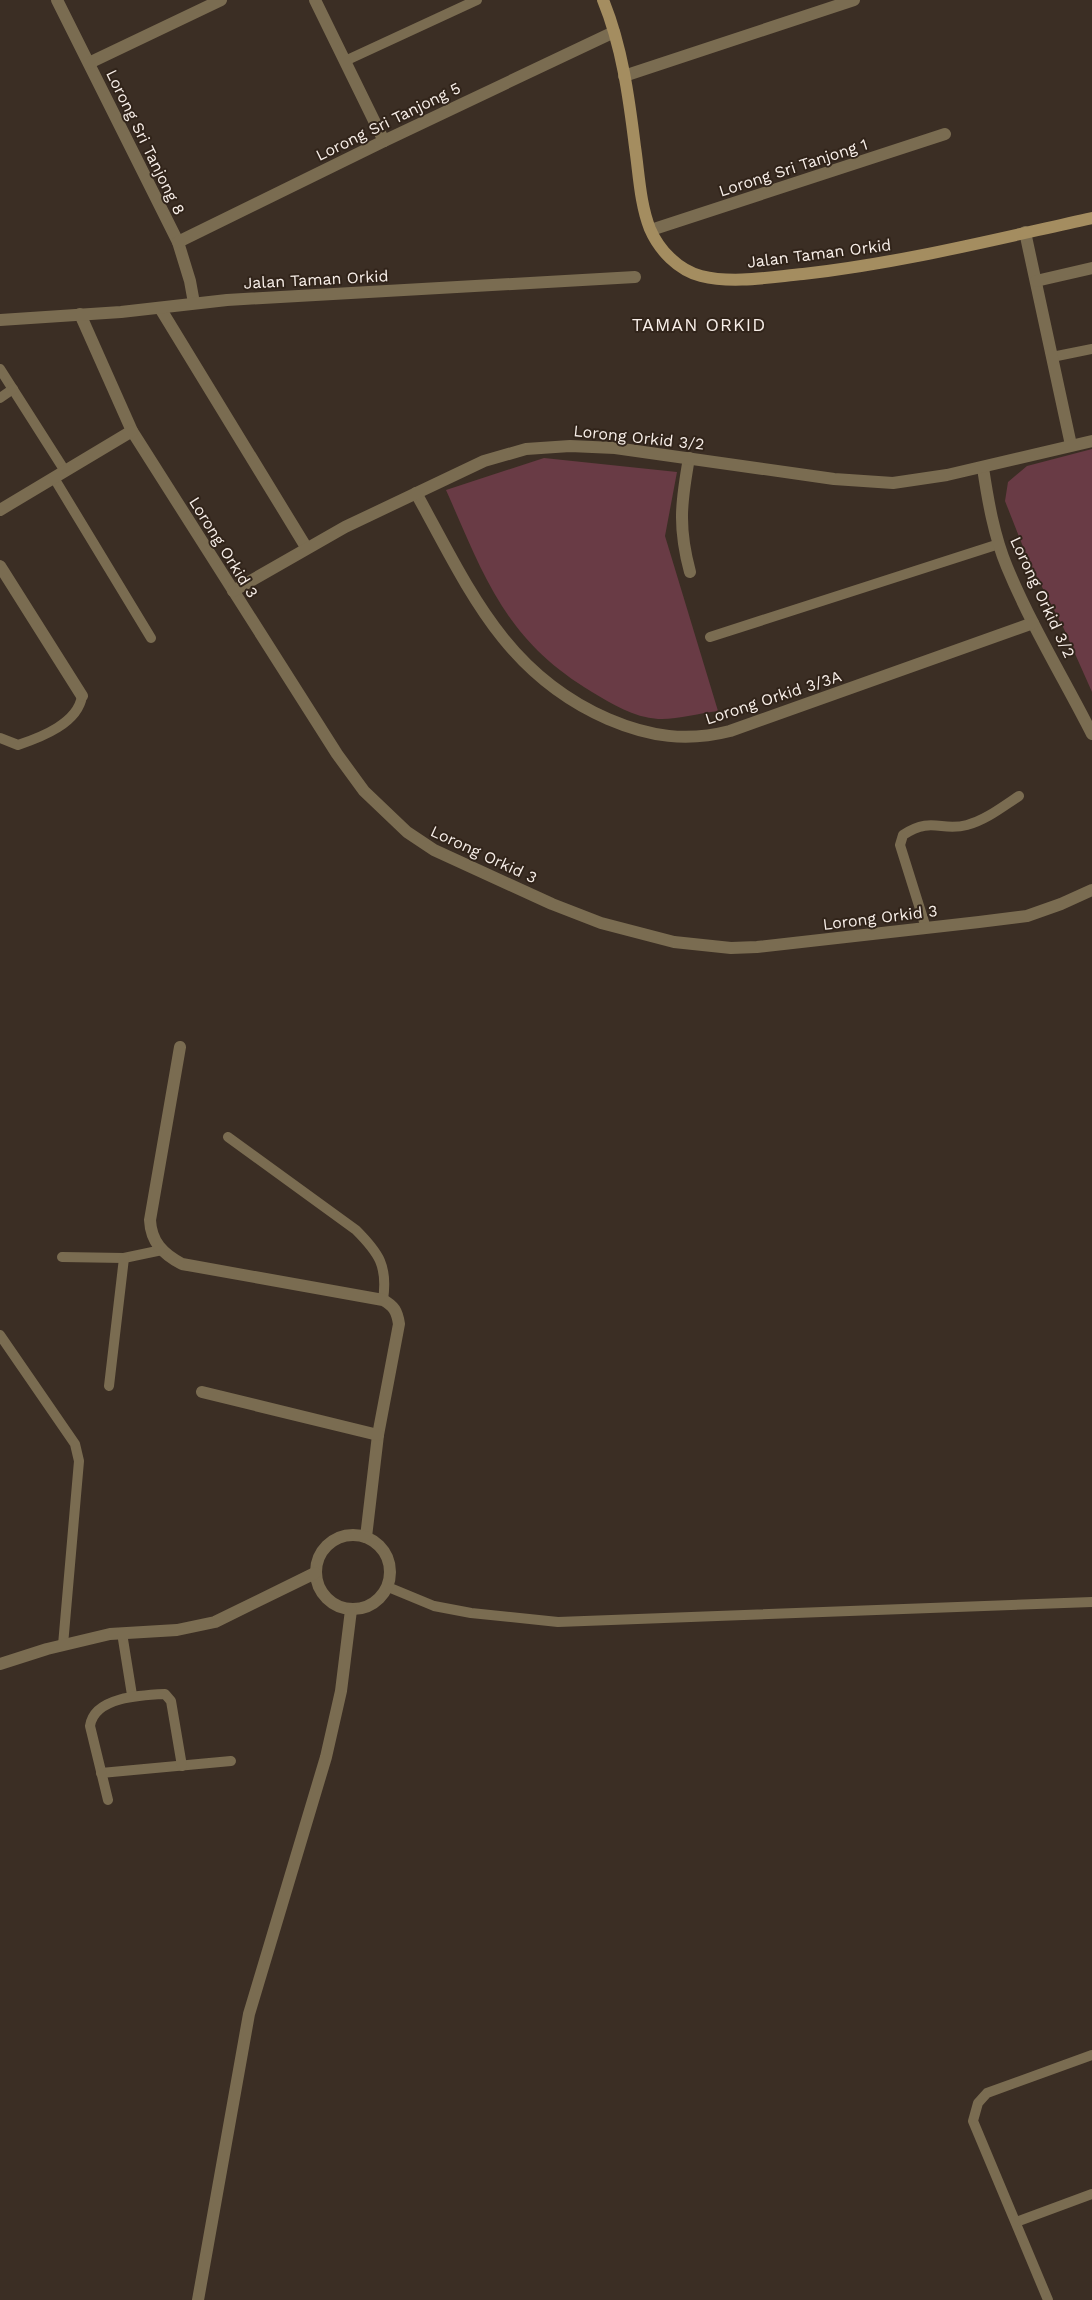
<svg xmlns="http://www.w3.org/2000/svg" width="1092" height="2300" font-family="'Work Sans',sans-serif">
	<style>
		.green { fill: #693b45 }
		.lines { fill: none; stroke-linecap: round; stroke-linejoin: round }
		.lane { stroke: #7a6c51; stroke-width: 10 }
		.street { stroke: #7a6c51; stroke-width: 12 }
		.secondary { stroke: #a48d60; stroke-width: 12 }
		.labels { text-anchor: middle; stroke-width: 4; stroke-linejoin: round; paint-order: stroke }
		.street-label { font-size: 16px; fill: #f8efe9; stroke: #31241a }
		.neighbourhood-label { font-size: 18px; letter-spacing: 1px; fill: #f8efe9; stroke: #31241a }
	</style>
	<rect width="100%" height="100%" fill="#3b2e24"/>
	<g class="green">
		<path d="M1092,449V692L1064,629L1029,562L1005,501L1008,482L1027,466Z"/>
		<path d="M544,458L677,472L665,536L718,711C699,713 676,720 658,719C633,717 612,704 592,692C505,640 485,578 446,490Z"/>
	</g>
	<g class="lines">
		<g class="lane">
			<path d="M345,61L477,0"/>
			<path d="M1052,357L1092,349"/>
			<path d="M0,369L65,471"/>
			<path d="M0,398L13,389"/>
			<path d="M54,478L151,638"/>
			<path d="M710,637L999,544"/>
			<path d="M0,738L18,745C42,737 78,723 82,696"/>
			<path d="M926,928L900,845L903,835C932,816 941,832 967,825C986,820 1002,807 1019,796"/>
			<path d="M228,1137L356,1230C379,1253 388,1266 383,1300"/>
			<path d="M62,1257L124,1258L162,1250"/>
			<path d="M0,1335L75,1444L79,1461L63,1645"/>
			<path d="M109,1386L124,1258"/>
			<path d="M388,1587L434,1606L471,1613L558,1622L1092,1602"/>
			<path d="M122,1633L132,1695"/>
			<path d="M101,1773L231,1761"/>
			<path d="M108,1800L90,1726C94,1697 141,1695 165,1694L171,1701L182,1766"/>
			<path d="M1016,2222L1092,2194"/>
			<path d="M1048,2300L973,2121L978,2103L987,2093L1092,2055"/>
		</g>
		<g class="street">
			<path d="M57,0L178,242L190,281L194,303"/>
			<path d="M315,0L384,141"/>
			<path d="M89,63L221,0"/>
			<path d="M624,76L854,0"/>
			<path d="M651,230L945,134"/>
			<path d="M1025,232L1071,445"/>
			<path d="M178,242L384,141L614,32"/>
			<path d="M1036,281L1092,268"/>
			<path d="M160,308L306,547"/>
			<path d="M80,314L132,431L337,754L364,791L407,832L434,850L552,904L601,923L674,942L731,948L757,947L979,922L1027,916L1061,904L1092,890"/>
			<path d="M0,320L121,312L227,300L635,277"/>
			<path d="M689,458C681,503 678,527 690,572"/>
			<path d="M983,468C988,501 994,536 1007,567C1031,625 1064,679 1092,734"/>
			<path d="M416,493C468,587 504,674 608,719C650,737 687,742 730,731L1033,623"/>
			<path d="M0,510L132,431"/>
			<path d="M0,566L82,696"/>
			<path d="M233,591L345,527L484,461L526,449L570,446L615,448L834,479L893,483L947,475L1092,441"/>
			<path d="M180,1047L150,1220C151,1242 163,1254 182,1264L383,1300C394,1306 397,1311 399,1324L378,1435L366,1537"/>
			<path d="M202,1392L378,1435"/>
			<circle cx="353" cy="1572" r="37"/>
			<path d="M0,1664L47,1649L110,1634L177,1630L215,1622L315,1573"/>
			<path d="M198,2300L249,2014L326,1757L341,1691L351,1610"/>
		</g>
		<path class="secondary" d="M603,0C622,46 629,98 635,147C639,174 640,204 650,229C659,250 678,270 701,276C733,284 771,277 803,274C901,263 996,239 1092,218"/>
	</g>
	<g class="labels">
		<g class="street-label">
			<text transform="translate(388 121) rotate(-26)" y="6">Lorong Sri Tanjong 5</text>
			<text transform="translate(146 142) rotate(64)" y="6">Lorong Sri Tanjong 8</text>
			<text transform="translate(793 167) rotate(-18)" y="6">Lorong Sri Tanjong 1</text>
			<text transform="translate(819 253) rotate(-7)" y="6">Jalan Taman Orkid</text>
			<text transform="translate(316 279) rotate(-3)" y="6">Jalan Taman Orkid</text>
			<text transform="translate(639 437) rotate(6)" y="6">Lorong Orkid 3/2</text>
			<text transform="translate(224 547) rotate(58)" y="6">Lorong Orkid 3</text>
			<text transform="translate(1043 597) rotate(65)" y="6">Lorong Orkid 3/2</text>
			<text transform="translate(773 697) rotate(-18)" y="6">Lorong Orkid 3/3A</text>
			<text transform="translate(484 854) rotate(25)" y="6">Lorong Orkid 3</text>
			<text transform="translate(880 917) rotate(-7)" y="6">Lorong Orkid 3</text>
		</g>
		<g class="neighbourhood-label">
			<text x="699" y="331">TAMAN ORKID</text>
		</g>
	</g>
</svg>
